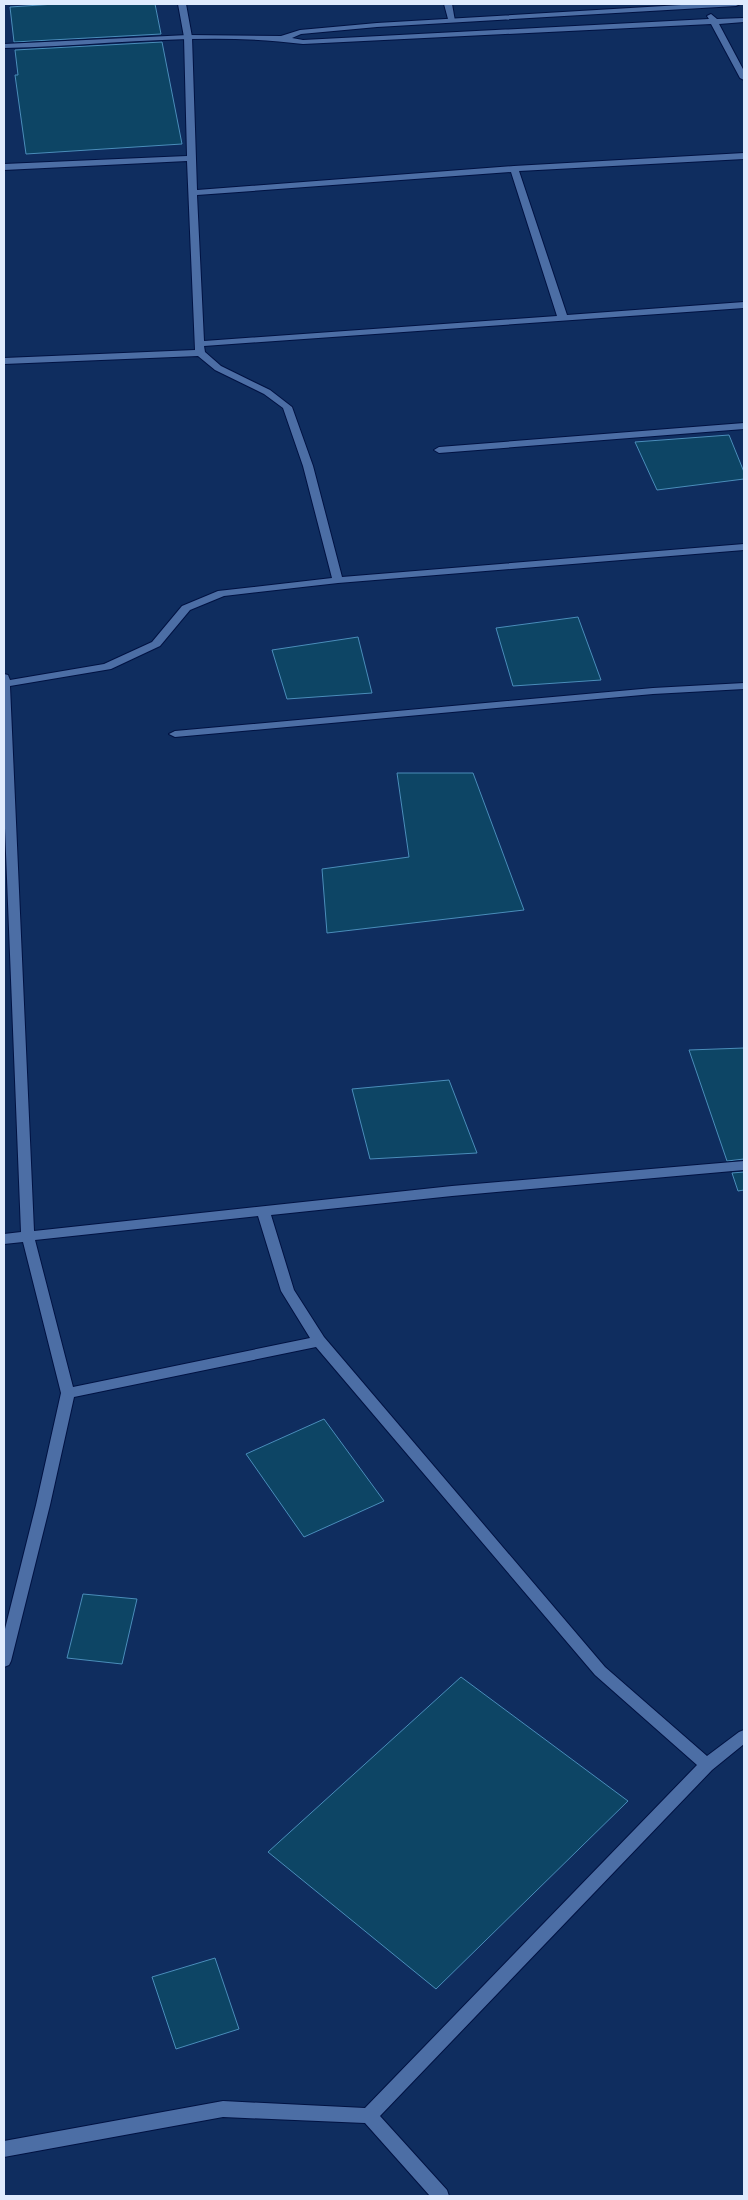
<svg xmlns="http://www.w3.org/2000/svg" width="748" height="2200" font-family="Overpass,sans-serif">
	<style>
		.building { fill: #0d4565; stroke: #4a8dba }
		.lines { fill: none; stroke-linecap: round; stroke-linejoin: round }
		.minor-casing { stroke: #001242; stroke-width: 2 }
		.tertiary-casing { stroke: #001242; stroke-width: 2 }
		.minor { fill: #4c6ea5; fill-rule: evenodd }
		.tertiary { fill: #4c6ea5; fill-rule: evenodd }
	</style>
	<rect width="100%" height="100%" fill="#0f2d5f"/>
	<g class="building">
		<path d="M55,4H155L161,34L14,42L10,7Z"/>
		<path d="M162,42L182,144L26,154L15,75H18L15,50Z"/>
		<path d="M729,435L744,472V479L657,490L635,442Z"/>
		<path d="M578,617L601,680L513,686L496,628Z"/>
		<path d="M358,637L372,693L287,699L272,650Z"/>
		<path d="M397,773H473L524,910L327,933L322,869L409,857Z"/>
		<path d="M744,1048V1159L727,1161L689,1050Z"/>
		<path d="M449,1080L477,1153L370,1159L352,1089Z"/>
		<path d="M744,1172V1190L738,1191L732,1173Z"/>
		<path d="M324,1419L384,1501L304,1537L246,1454Z"/>
		<path d="M83,1594L137,1599L122,1664L67,1658Z"/>
		<path d="M461,1677L628,1801L436,1989L268,1852Z"/>
		<path d="M215,1958L239,2029L176,2049L152,1977Z"/>
	</g>
	<g class="lines">
		<defs>
			<g id="minor">
				<path d="M178,4H186L192,37L197,190L514,166L744,153V159L519,171L567,315L744,302V308L204,346L205,352L221,366L270,390L292,407L313,466L342,577L744,544V550L338,583L224,596L190,610L160,646L111,669L10,686L34,1231L452,1186L744,1161V1170L452,1196L271,1215L294,1290L324,1337L605,1667L707,1756L739,1732L744,1730V1744L712,1770L380,2116L447,2190L449,2196H430L365,2123L223,2117L4,2157V2141L223,2101L365,2108L697,1765L595,1675L316,1347L74,1397L50,1505L11,1661L9,1665L4,1667V1633L36,1505L61,1393L23,1242L4,1244V1234L21,1232L4,803V674L8,675L10,680L104,664L152,642L182,606L218,591L332,578L303,466L283,408L264,394L215,370L198,356L4,364V358L195,350L187,161L4,170V164L187,156L184,37ZM511,172L557,316L204,341L197,195ZM258,1216L281,1291L310,1338L73,1387L35,1240Z"/>
				<path d="M444,4H452L455,21L448,19Z"/>
				<path d="M744,423V429L439,453L434,450L439,447Z"/>
				<path d="M744,683V689L653,694L175,737L169,734L175,731L653,688Z"/>
			</g>
			<path id="tertiary" d="M698,4H740L736,6L377,27L301,34L292,38L303,40L709,19L707,16L711,14L717,19L744,18V22L719,24L744,71V80L740,78L711,24L303,44C206,31 101,46 4,48V44L188,35L281,36L300,30L377,23Z"/>
		</defs>
		<use href="#minor" class="minor-casing"/>
		<use href="#tertiary" class="tertiary-casing"/>
		<use href="#minor" class="minor"/>
		<use href="#tertiary" class="tertiary"/>
	</g>
	<rect width="748" height="2200" fill="none" stroke="#dfebfe" stroke-width="10"/>
</svg>
